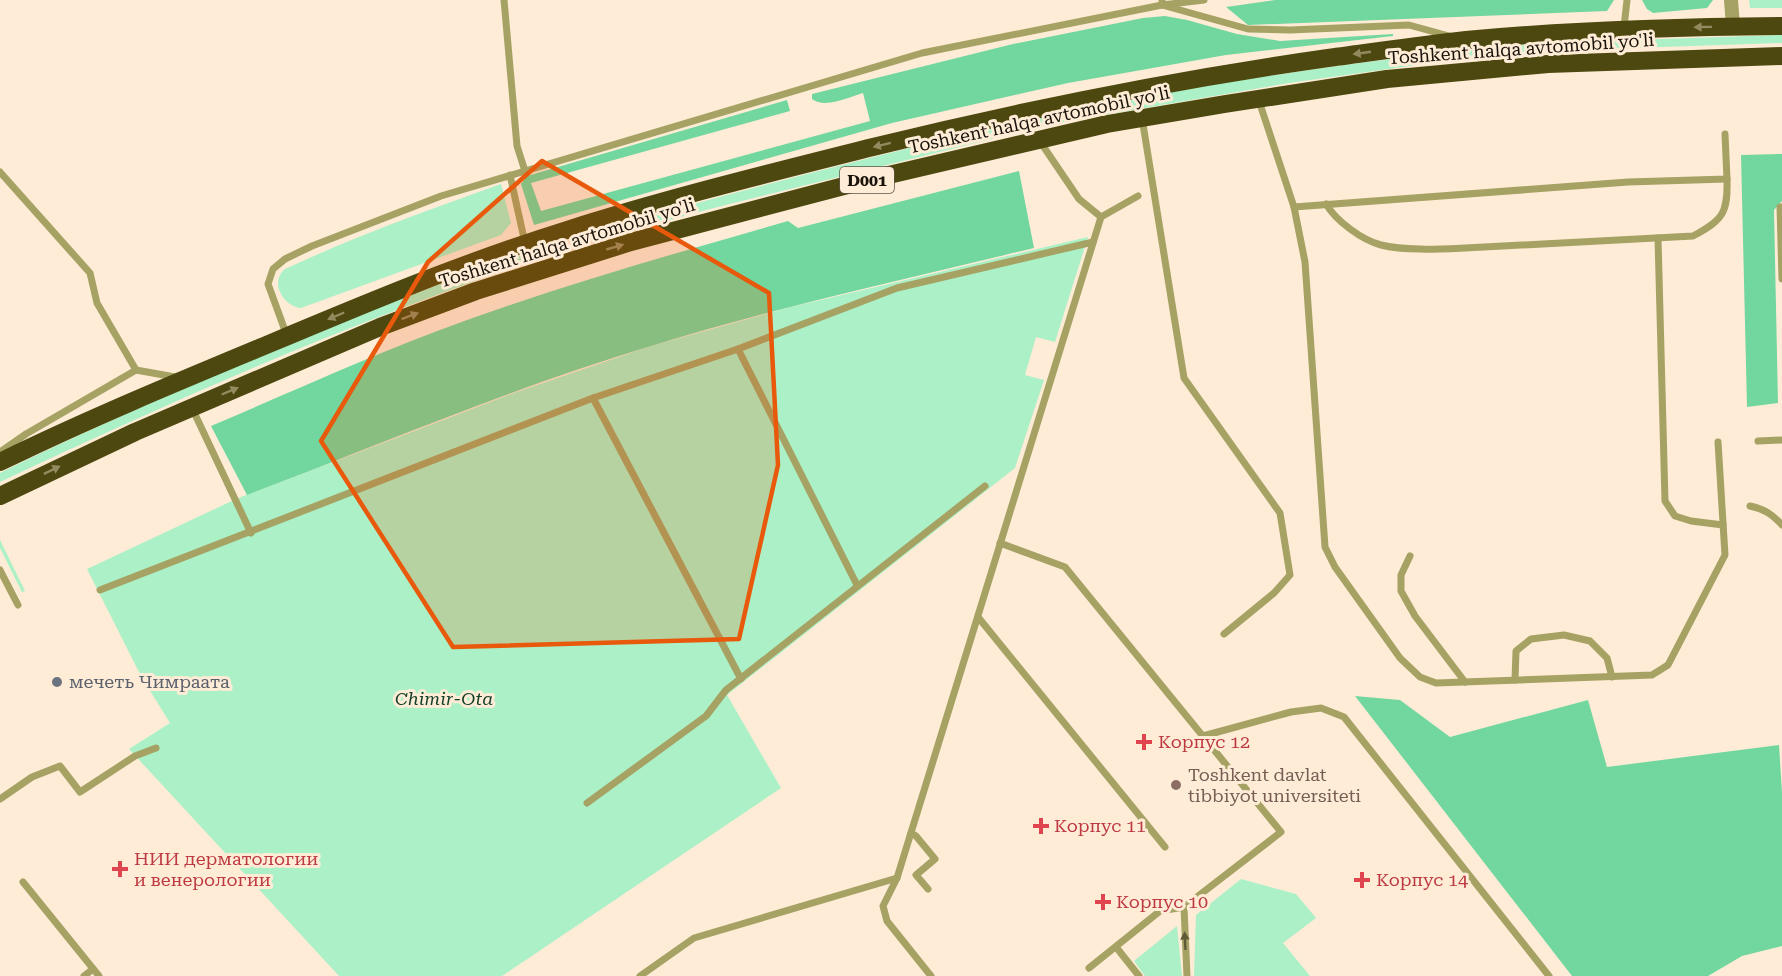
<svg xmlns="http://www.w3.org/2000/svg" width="1782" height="976" font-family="'Roboto Serif',serif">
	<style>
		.green { fill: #abf0c6 }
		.forest { fill: #71d79e }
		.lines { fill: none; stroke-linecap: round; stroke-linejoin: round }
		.lane { stroke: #a6a263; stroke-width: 7 }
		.street { stroke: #a6a263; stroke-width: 14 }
		.highway { stroke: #4c480f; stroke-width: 18 }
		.oneway { fill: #938a5f }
		.oneway2 { fill: #605a36 }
		.marked { fill: #e8590c; fill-opacity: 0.2; stroke: #e8590c; stroke-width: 4.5; stroke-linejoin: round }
		.worship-dot { fill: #6b7280; stroke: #feecd7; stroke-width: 2 }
		.health-dot { fill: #e0444e; stroke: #feecd7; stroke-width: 2 }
		.education-dot { fill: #8d6e63; stroke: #feecd7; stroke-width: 2 }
		.labels { text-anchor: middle; stroke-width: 6; stroke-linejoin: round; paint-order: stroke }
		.shield { fill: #feecd7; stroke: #5e5448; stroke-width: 1.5 }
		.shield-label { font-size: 16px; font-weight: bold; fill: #1a130a }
		.street-label { font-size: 18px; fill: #1a130a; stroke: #feecd7 }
		.worship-label { font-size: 18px; fill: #5b616d; stroke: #feecd7; text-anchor: start }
		.park-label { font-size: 18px; font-style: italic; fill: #133e28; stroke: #feecd7 }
		.health-label { font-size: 18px; fill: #be3a42; stroke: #feecd7; text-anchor: start }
		.education-label { font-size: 18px; fill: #785e54; stroke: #feecd7; text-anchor: start }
	</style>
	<rect width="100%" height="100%" fill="#feecd7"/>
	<g class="green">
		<path d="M1749,0H1782V8H1750Z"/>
		<path d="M1782,35V43L1573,50L1572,42Z"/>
		<path d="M1526,45L1525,54L1467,58L1289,83L1052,124L706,210L592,242L590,234C677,207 765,185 854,162C919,146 984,128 1050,114C1207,83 1366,59 1526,45Z"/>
		<path d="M501,184L511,223L501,235L301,308C283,306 269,282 285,269C356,236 428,210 501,184Z"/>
		<path d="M1088,237L1055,342L1036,337L1025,375L1044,380L1015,468L727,695L781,788L502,976H339L129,749L170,723L141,676L87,569L236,499L511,394L651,346L791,307Z"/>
		<path d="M545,247L548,256C360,318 178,398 0,482V473C108,420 217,373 328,328C400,299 472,271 545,247Z"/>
		<path d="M0,540L25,591L22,592L0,548Z"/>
		<path d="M1241,879L1296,894L1316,918L1283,943L1310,976H1194L1196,915Z"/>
		<path d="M1177,926L1182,976H1145L1134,961Z"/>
	</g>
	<g class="forest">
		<path d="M1275,0H1614L1607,11L1248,25L1226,7Z"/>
		<path d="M1642,0H1713L1707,8L1653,13L1647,9Z"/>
		<path d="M1165,16L1187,20L1237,34L1280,41L1393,34V36L1226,55L1068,83L892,123L534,225L521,184L527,176L787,100L790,111L531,183L541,211L870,121L863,93C849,97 825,109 812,99V94L1013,44L1143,18Z"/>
		<path d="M1782,154V201L1774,210L1778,403L1747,407L1741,155Z"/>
		<path d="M1019,171L1034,248C906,279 777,307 651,346C514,387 381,444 247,495L211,426C296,390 380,351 467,320C573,282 680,252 788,221L798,228Z"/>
		<path d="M1355,696L1400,700L1450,737L1588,700L1607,767L1779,745L1782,793V946L1742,956L1708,976H1572Z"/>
	</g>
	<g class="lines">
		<g class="lane">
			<path d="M504,0L517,146L525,171"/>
			<path d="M1162,0V5L1204,0"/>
			<path d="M1624,27L1627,0"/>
			<path d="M1259,101L1294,207L1305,262L1325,547L1335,567L1400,658L1420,677L1436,683L1652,675L1668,665L1725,555L1718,442"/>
			<path d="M1142,118L1184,378L1280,513L1290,575L1274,593L1224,634"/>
			<path d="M1039,140L1079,199L1101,217"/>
			<path d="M0,172L90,273L97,303L136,370"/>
			<path d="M510,175L525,243"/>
			<path d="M1326,204C1336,221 1362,240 1381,245C1404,251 1441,249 1465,248L1693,236C1723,220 1728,213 1727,179"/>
			<path d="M1294,207L1628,182L1727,179L1725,134"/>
			<path d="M1782,207H1780L1782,279"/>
			<path d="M1658,238L1665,501L1675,516L1691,521L1723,525"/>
			<path d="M287,336L268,284L273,269L285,259L312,246L441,196L922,53L1162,5L1248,29L1290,30L1409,25L1449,36"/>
			<path d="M738,349L857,585"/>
			<path d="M593,398L741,679"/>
			<path d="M192,408L251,533"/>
			<path d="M1758,441L1782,440"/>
			<path d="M0,452L26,434L136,370L175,377"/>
			<path d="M1750,506C1764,509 1772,514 1782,525"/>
			<path d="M1000,543L1065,567L1281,832L1184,907L1160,911L1089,968"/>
			<path d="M1410,556L1401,575V591L1415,616L1465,682"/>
			<path d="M0,570L18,605"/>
			<path d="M100,590L593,398L738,349L897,288L1093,242"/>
			<path d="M978,617L1165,847"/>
			<path d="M1515,680L1516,651L1531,639L1564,635L1590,641L1607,658L1612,677"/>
			<path d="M1203,736L1291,712L1321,708L1344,717L1549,976"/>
			<path d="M0,799L32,777L60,766L80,792L135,756L156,748"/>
			<path d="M587,803L706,716L726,690L985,486"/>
			<path d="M911,833L916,836L935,859L916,875L928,889"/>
			<path d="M23,882L99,976"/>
			<path d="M1184,907L1187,976"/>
			<path d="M1116,947L1139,976"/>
			<path d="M84,976L93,969"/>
			<path d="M640,976L694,938L897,878"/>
			<path d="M931,976L887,921L883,906L897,878L1101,217L1138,196"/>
		</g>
		<path class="street" d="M1731,0L1733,26"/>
		<g class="highway">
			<path d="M0,462C86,420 175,383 264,346C364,304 464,262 567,230C668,198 770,173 873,147C1024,110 1173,80 1328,58C1374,52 1420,45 1466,40C1572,30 1676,27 1782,26"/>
			<path d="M0,496L135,432L380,327L476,291L631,242L863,181L1107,124L1225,104L1387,79L1548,64L1782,56"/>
		</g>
	</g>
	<defs><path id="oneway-solid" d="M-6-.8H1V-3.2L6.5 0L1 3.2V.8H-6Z" transform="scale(1.5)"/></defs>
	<g class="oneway">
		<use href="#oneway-solid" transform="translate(1703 27) rotate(179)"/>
		<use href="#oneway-solid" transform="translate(1362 53) rotate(172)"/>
		<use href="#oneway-solid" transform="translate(882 145) rotate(166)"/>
		<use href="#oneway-solid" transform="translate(615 247) rotate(-16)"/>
		<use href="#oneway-solid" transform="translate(336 316) rotate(157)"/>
		<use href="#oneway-solid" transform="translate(410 316) rotate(-21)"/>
		<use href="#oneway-solid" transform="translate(230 391) rotate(-23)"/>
		<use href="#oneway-solid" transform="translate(52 470) rotate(-26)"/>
	</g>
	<use class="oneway2" href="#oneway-solid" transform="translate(1185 941) rotate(-93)"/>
	<path class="marked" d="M542,161L769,293L778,465L739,639L453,647L321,441L428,262Z"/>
	<circle class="worship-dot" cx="57" cy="682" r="6"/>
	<g class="health-dot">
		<path d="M1141 733h6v6h6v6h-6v6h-6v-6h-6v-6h6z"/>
		<path d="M1038 817h6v6h6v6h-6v6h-6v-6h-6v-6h6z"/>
		<path d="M117 860h6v6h6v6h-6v6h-6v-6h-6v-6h6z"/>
		<path d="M1359 871h6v6h6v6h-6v6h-6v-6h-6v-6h6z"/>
		<path d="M1100 893h6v6h6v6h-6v6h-6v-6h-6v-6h6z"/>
	</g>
	<circle class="education-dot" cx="1176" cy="785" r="6"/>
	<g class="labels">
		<rect class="shield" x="840" y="167" width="54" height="26" rx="4.5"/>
		<g class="shield-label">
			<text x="867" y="186">D001</text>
		</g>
		<g class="street-label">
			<text transform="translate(1521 49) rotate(-4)" y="6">Toshkent halqa avtomobil yo'li</text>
			<text transform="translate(1039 120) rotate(-12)" y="6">Toshkent halqa avtomobil yo'li</text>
			<text transform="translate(567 243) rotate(-17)" y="6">Toshkent halqa avtomobil yo'li</text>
		</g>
		<g class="worship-label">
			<text x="69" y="688">мечеть Чимраата</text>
		</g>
		<g class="park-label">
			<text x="444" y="705">Chimir-Ota</text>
		</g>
		<g class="health-label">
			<text x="1158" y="748">Корпус 12</text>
			<text x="1054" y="832">Корпус 11</text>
			<text x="134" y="865">НИИ дерматологии<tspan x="134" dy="21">и венерологии</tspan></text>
			<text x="1376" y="886">Корпус 14</text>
			<text x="1116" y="908">Корпус 10</text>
		</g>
		<g class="education-label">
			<text x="1188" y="781">Toshkent davlat<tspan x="1188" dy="21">tibbiyot universiteti</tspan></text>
		</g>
	</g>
</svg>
